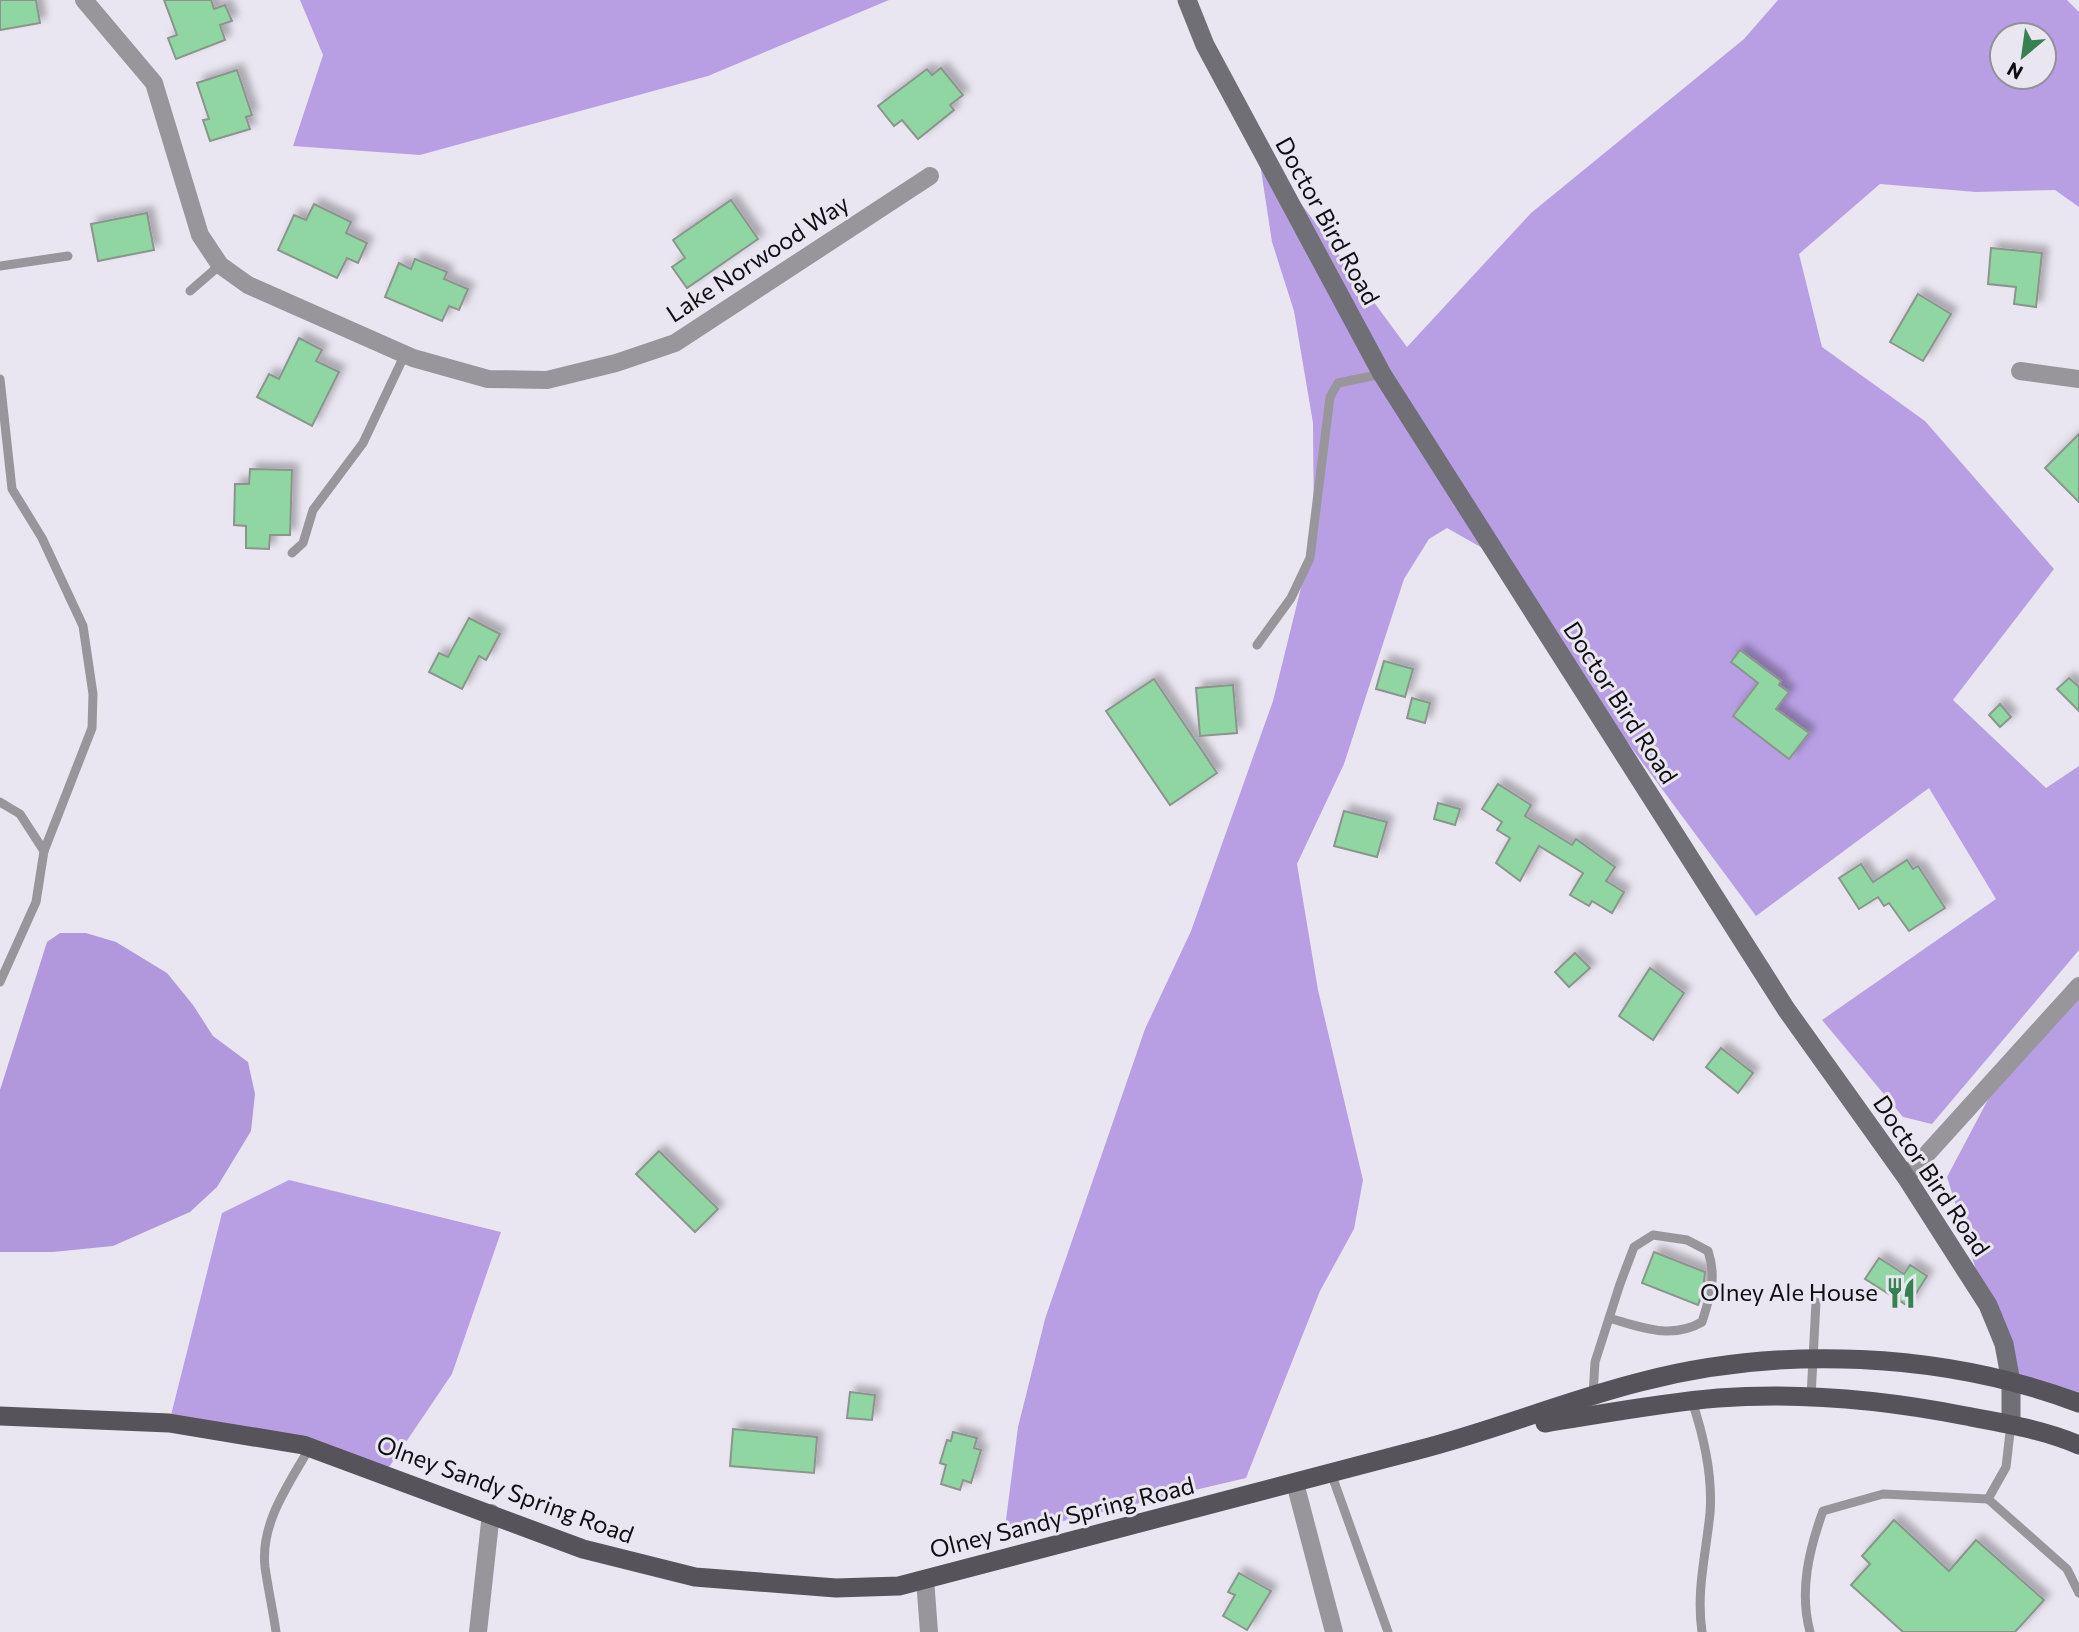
<svg xmlns="http://www.w3.org/2000/svg" width="2079" height="1632" font-family="Commissioner,sans-serif">
	<style>
		.forest { fill: #b89fe4; fill-rule: evenodd }
		.water { fill: #b198dd }
		.building { fill: #8fd6a3; stroke: #8b958d; stroke-width: 2; filter: url(#shadow) }
		.lines { fill: none; stroke-linecap: round; stroke-linejoin: round }
		.service { stroke: #98969b; stroke-width: 9 }
		.minor { stroke: #98969b; stroke-width: 18 }
		.secondary { stroke: #716f76; stroke-width: 19 }
		.primary { stroke: #56535b; stroke-width: 19 }
		.labels { text-anchor: middle; stroke-width: 6; stroke-linejoin: round; paint-order: stroke }
		.street-label { font-size: 24px; fill: #0f0e12; stroke: #eae6f1 }
		.poi-label { font-size: 24px; fill: #0f0e12; stroke: #eae6f1; text-anchor: end }
	</style>
	<defs>
		<filter id="shadow"><feDropShadow dx="6" dy="-6" stdDeviation="3.5" flood-color="#0004"/></filter>
	</defs>
	<rect width="100%" height="100%" fill="#eae6f1"/>
	<g class="forest">
		<path d="M300,0H889L708,76L420,155L293,146L323,55Z"/>
		<path d="M1778,0H2067L2079,12V207L2055,190L1976,192L1880,184L1799,254L1822,347L1925,421L2054,569L1953,700L2046,788L2079,766V950L1932,1124L1903,1117L1822,1020L1996,899L1929,788L1756,916L1539,623L1500,558L1447,528L1429,539L1404,579L1344,764L1297,864L1318,990L1363,1180L1354,1229L1320,1291L1246,1478L1004,1535L1018,1427L1045,1319L1145,1029L1191,931L1273,701L1314,535L1313,423L1294,311L1272,242L1257,144L1407,347L1531,213L1744,39ZM2002,35H2044V77H2002Z"/>
		<path d="M2079,986V1403L2011,1382L1947,1177L2002,1073Z"/>
		<path d="M289,1180L501,1232L452,1374L385,1473L169,1423L222,1213Z"/>
	</g>
	<path class="water" d="M60,933H86L116,942L167,973L193,1005L213,1036L248,1062L255,1094L251,1131L217,1187L190,1212L113,1246L53,1252H0V1090L47,942Z"/>
	<g class="building">
		<path d="M0,0H36L40,23L0,30Z"/>
		<path d="M164,0H211L214,9L225,5L232,21L220,25L225,40L176,59L168,38L177,35Z"/>
		<path d="M941,68L963,95L950,105L954,110L918,139L902,120L894,126L878,106L927,69L932,75Z"/>
		<path d="M237,70L252,115L246,117L250,129L210,141L203,120L209,119L197,83Z"/>
		<path d="M731,200L758,239L687,288L672,267L685,258L673,240Z"/>
		<path d="M314,204L351,222L346,233L367,243L358,263L347,258L337,278L278,250L294,215L306,220Z"/>
		<path d="M147,213L154,250L98,261L91,224Z"/>
		<path d="M1991,248L2042,253L2036,307L2014,304L2016,287L1988,284Z"/>
		<path d="M415,259L447,272L444,279L468,289L459,310L449,306L442,321L385,297L399,263L411,269Z"/>
		<path d="M1918,294L1951,314L1923,361L1890,342Z"/>
		<path d="M299,338L322,350L316,361L339,372L312,426L257,397L269,374L279,379Z"/>
		<path d="M2079,434V502L2045,468Z"/>
		<path d="M250,469L292,470L290,535H270L269,549L246,548V526L234,525L235,484H249Z"/>
		<path d="M469,618L500,634L486,660L479,656L462,689L429,672L439,653L448,657Z"/>
		<path d="M1740,650L1781,681L1779,685L1789,692L1776,709L1809,733L1789,759L1733,716L1758,683L1731,662Z"/>
		<path d="M1384,661L1413,669L1405,697L1376,689Z"/>
		<path d="M2069,678L2079,687V711L2057,689Z"/>
		<path d="M1154,679L1217,773L1170,805L1106,711Z"/>
		<path d="M1233,685L1237,733L1200,736L1196,688Z"/>
		<path d="M1412,698L1430,703L1425,723L1407,718Z"/>
		<path d="M2000,704L2011,717L2000,727L1989,715Z"/>
		<path d="M1498,784L1531,805L1525,816L1572,845L1576,839L1615,867L1606,881L1624,892L1612,913L1592,901L1589,906L1570,895L1583,873L1539,846L1520,881L1496,863L1510,838L1497,830L1502,822L1482,809Z"/>
		<path d="M1438,803L1460,809L1455,825L1434,819Z"/>
		<path d="M1344,811L1387,822L1377,857L1334,846Z"/>
		<path d="M1907,860L1913,869L1918,866L1945,908L1909,931L1889,903L1884,906L1878,897L1859,909L1839,878L1861,864L1873,882Z"/>
		<path d="M1575,953L1590,968L1569,987L1555,972Z"/>
		<path d="M1650,968L1684,993L1653,1040L1619,1016Z"/>
		<path d="M1721,1048L1753,1073L1738,1093L1706,1067Z"/>
		<path d="M659,1151L718,1209L695,1232L636,1174Z"/>
		<path d="M1654,1252L1705,1272L1703,1291L1698,1305L1642,1283Z"/>
		<path d="M1879,1258L1904,1274L1910,1265L1927,1276L1908,1306L1865,1279Z"/>
		<path d="M850,1392L875,1395L872,1420L847,1418Z"/>
		<path d="M733,1429L817,1437L814,1473L730,1466Z"/>
		<path d="M953,1432L977,1438L974,1448L981,1450L971,1483L963,1480L960,1490L941,1484L946,1465L940,1463L947,1440L951,1441Z"/>
		<path d="M1894,1520L1949,1571L1976,1540L2044,1600L2015,1632H1903L1851,1585L1870,1564L1862,1556Z"/>
		<path d="M1239,1573L1271,1591L1247,1630L1223,1616L1235,1595L1228,1592Z"/>
	</g>
	<g class="lines">
		<g class="service">
			<path d="M0,266L68,256"/>
			<path d="M190,291L220,265"/>
			<path d="M0,379L12,489L42,538L83,626L93,694L92,728L44,851"/>
			<path d="M292,553L303,543L313,510L363,443L405,354"/>
			<path d="M1257,645L1291,598L1310,558L1330,397L1338,383L1382,374"/>
			<path d="M0,802L20,814L44,851L36,902L0,982"/>
			<path d="M1593,1395L1595,1362L1620,1284L1634,1247L1653,1235L1687,1240L1708,1251C1717,1278 1710,1296 1702,1322C1671,1340 1641,1327 1609,1318"/>
			<path d="M1811,1397L1816,1302"/>
			<path d="M1692,1401C1704,1437 1713,1475 1710,1513C1706,1554 1696,1591 1702,1632"/>
			<path d="M2011,1424L2006,1467L1988,1499L2067,1569L2079,1593"/>
			<path d="M1331,1473L1388,1632"/>
			<path d="M276,1632C273,1610 268,1589 265,1567C260,1523 289,1484 310,1447"/>
			<path d="M1810,1632C1799,1591 1809,1550 1823,1511L1883,1494L1988,1499"/>
		</g>
		<g class="minor">
			<path d="M84,0L154,83L200,235L220,265L248,285L413,358L488,379L547,380L616,363L675,343L930,176"/>
			<path d="M2020,371L2079,379"/>
			<path d="M1906,1177L2079,986"/>
			<path d="M1295,1483L1334,1632"/>
			<path d="M925,1579L929,1632"/>
			<path d="M478,1632L491,1513"/>
		</g>
		<path class="secondary" d="M1187,0L1205,45L1382,374L1786,1009L1906,1177L1988,1305L2004,1344L2011,1382V1424"/>
		<g class="primary">
			<path d="M0,1416L169,1423L303,1445L583,1549L695,1577L836,1588L899,1586C1072,1540 1245,1494 1418,1450C1493,1431 1565,1401 1640,1382C1780,1345 1943,1352 2079,1403"/>
			<path d="M1545,1423C1602,1414 1660,1403 1718,1398C1800,1392 1885,1400 1966,1416C2004,1423 2044,1430 2079,1445"/>
		</g>
	</g>
	<defs>
		<symbol id="restaurant-bare" viewBox="-9 -9 18 18"><path d="M-5-6h1v4h1v-4h1v4h1v-4h1v5L-1.5 .5V6h-2V.5L-5-1ZM5-6V6H3V1.5H1.5Q1.5-4 5-6Z" fill="#35814f" stroke="#eae6f1" stroke-width="2.5" paint-order="stroke"/></symbol>
	</defs>
	<g fill-rule="evenodd">
		<use href="#restaurant-bare" x="1879" y="1271" width="44" height="44"/>
	</g>
	<g class="labels">
		<g class="street-label">
			<text transform="translate(1327 221) rotate(61)" y="8">Doctor Bird Road</text>
			<text transform="translate(758 259) rotate(-33)" y="8">Lake Norwood Way</text>
			<text transform="translate(1620 703) rotate(57)" y="8">Doctor Bird Road</text>
			<text transform="translate(1931 1176) rotate(56)" y="8">Doctor Bird Road</text>
			<text transform="translate(505 1490) rotate(20)" y="8">Olney Sandy Spring Road</text>
			<text transform="translate(1062 1518) rotate(-14)" y="8">Olney Sandy Spring Road</text>
		</g>
		<g class="poi-label">
			<text x="1878" y="1301">Olney Ale House</text>
		</g>
	</g>
	<g transform="translate(2023 56) rotate(209)"><circle r="33" fill="#eae6f1" stroke="#929098" stroke-width="2"/>
	<path d="M0-5L12 26L0 18L-12 26Z" fill="#35814f"/>
	<text y="-10" font-size="19" font-weight="bold" text-anchor="middle" fill="#0f0e12">N</text>
	</g>
</svg>
